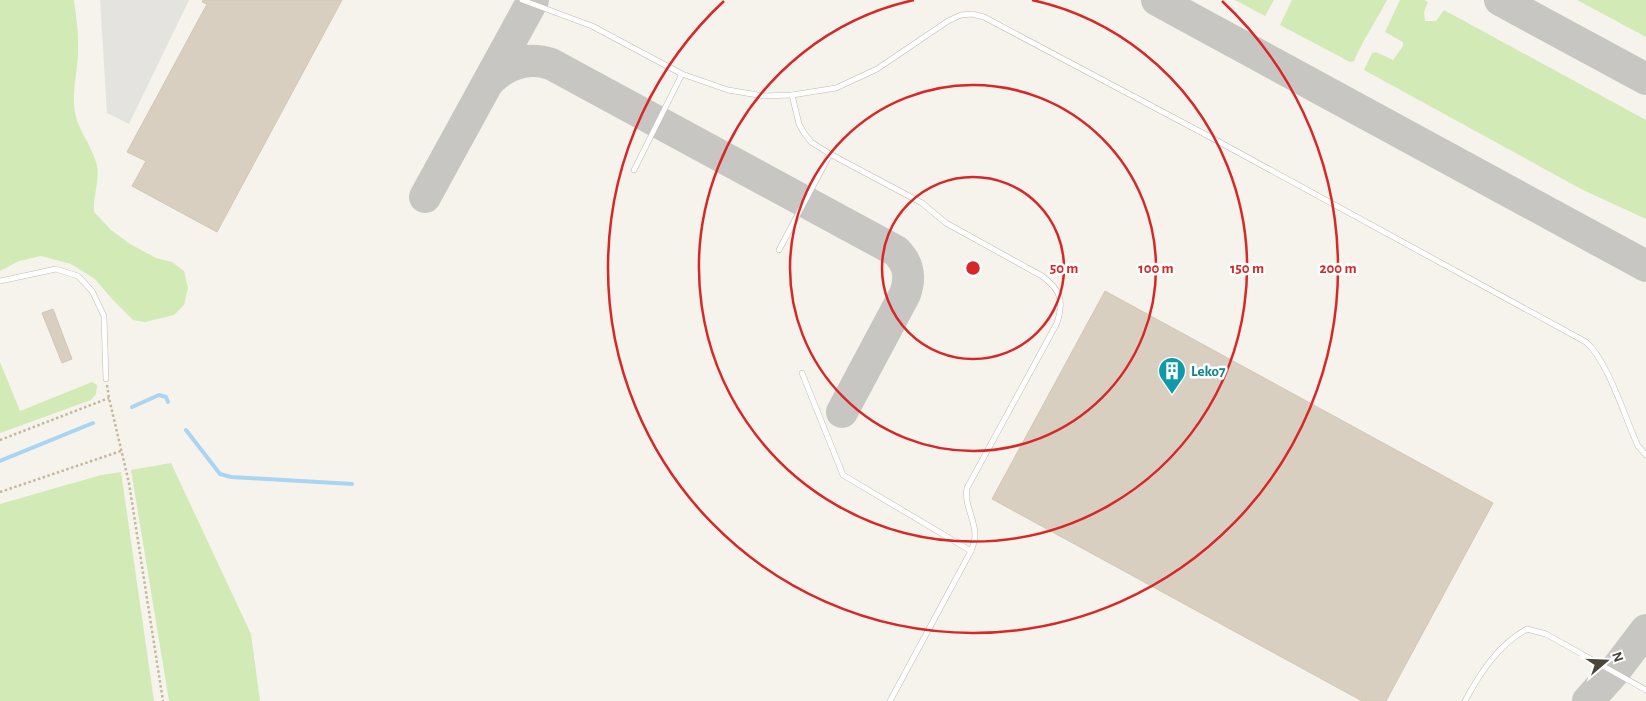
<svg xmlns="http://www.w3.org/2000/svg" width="1646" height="701" font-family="'Alegreya Sans',sans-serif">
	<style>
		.green { fill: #d2eab5 }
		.parking { fill: #e5e3e0 }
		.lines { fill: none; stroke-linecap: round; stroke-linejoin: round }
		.stream { stroke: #a9d4f2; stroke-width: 4 }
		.taxiway { stroke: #c8c6c3; stroke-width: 32 }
		.building { fill: #d8cfc1; stroke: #d3c7b4 }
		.service-casing { stroke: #c2bbae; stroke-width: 6 }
		.path { stroke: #c4b79f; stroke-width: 2.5; stroke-dasharray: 2.5 2.5; stroke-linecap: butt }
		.service { stroke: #fff; stroke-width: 5 }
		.ring { fill: none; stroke: #d62828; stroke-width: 2.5 }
		.labels { text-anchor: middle; stroke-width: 5; stroke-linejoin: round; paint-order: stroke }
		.culture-label { font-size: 15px; font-weight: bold; fill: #0d838f; stroke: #fff; text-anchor: start }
		.centre { fill: #d62828; stroke: #fff; stroke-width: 2.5 }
		.ring-label { font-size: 15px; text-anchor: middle; font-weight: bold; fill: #d62828; stroke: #fff; stroke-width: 5; stroke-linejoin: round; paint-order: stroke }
	</style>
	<rect width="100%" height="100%" fill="#f6f3ec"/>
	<g class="green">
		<path d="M0,0H74C76,16 79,34 78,50C78,68 73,87 74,104C75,128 90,141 96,162C101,177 93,195 94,212L111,230L130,244L156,258L172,262L184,271L188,288L184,305L174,315L145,322L133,320L112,299L95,279L71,264L41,256L19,261L0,271Z"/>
		<path d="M1235,0H1274L1265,16Z"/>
		<path d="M1292,0H1387C1376,21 1363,40 1354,61L1350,62L1280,25Z"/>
		<path d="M1400,0H1424L1428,2L1424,12L1425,21H1436L1444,10L1646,120V219L1581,189L1364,70L1372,53L1376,52L1393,60L1403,46V42L1385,32Z"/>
		<path d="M1577,0H1646V37Z"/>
		<path d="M0,362L20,411L92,382L97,385L96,394L91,400L0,433Z"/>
		<path d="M171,463L251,634L260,701H169L131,470Z"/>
		<path d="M121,472L154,701H0V504L101,475Z"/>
	</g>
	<path class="parking" d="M100,0H189L129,124L107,113Z"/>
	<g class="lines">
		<g class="stream">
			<path d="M132,407L159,395L166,397L168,402"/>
			<path d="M186,430L220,474L231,477L352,484"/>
			<path d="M0,461L93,423"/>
		</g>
		<g class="taxiway">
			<path d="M1157,0L1646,266"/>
			<path d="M1500,0L1646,79"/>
			<path d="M490,80C507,64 527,56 551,64L896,251C909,264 911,277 905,294L842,412"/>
			<path d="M425,197L533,0"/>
			<path d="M1588,701L1614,672L1646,630"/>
		</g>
	</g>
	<g class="building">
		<path d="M203,0H342L217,232L132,186L146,161L127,152L207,4L202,2Z"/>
		<path d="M1105,291L1493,503L1386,701H1362L992,499Z"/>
		<path d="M53,309L72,359L62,363L42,313Z"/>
	</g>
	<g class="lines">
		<defs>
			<g id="service">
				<path d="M522,0L592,26L682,74L728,90L764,96L792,95L836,88L877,69L948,21L961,15L972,14L984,17L1212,138L1586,342C1608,361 1625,418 1638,446L1646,455"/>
				<path d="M792,95L799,124L804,133L811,142L830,154L922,203L946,223L1042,276C1061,290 1064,301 1057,323L967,488C964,506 975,518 975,535C975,540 973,546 971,551L890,701"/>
				<path d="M634,170L682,74"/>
				<path d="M779,250L830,154"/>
				<path d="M0,281L56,269L78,276L92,291L104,316L106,379"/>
				<path d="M802,373L843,475L971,551"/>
				<path d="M1465,701C1480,673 1498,645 1527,629L1546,634L1646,690"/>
			</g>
		</defs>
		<use href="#service" class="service-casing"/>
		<g class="path">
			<path d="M107,385L109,398L129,483L163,701"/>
			<path d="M0,440L109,398"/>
			<path d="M0,492L121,451"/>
		</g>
		<use href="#service" class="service"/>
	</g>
	<g class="ring">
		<circle cx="973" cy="268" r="91"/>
		<circle cx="973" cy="268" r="183"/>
		<path d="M1032 0A274 274 0 1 1 914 0"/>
		<path d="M1222 1A365 365 0 1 1 724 1"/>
	</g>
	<defs>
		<symbol id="building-pin" viewBox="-11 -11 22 30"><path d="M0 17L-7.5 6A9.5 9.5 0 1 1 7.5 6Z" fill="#0f9aa8" stroke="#fff"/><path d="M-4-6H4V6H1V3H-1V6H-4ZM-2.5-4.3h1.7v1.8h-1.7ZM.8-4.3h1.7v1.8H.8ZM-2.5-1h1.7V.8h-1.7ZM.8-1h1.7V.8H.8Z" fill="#fff"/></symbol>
	</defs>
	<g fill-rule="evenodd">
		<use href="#building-pin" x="1156" y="355" width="32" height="43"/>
	</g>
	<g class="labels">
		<g class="culture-label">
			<text x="1191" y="376">Leko7</text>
		</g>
	</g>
	<circle cx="973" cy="268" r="8" class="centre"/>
	<g class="ring-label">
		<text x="1064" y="273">50 m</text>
		<text x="1156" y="273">100 m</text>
		<text x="1247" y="273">150 m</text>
		<text x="1338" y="273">200 m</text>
	</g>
	<g transform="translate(1606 661) rotate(71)" stroke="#ffffff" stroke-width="4" paint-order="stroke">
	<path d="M0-4L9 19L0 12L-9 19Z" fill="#4b4439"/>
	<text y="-8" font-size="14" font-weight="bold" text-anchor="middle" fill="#4b4439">N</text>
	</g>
</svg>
